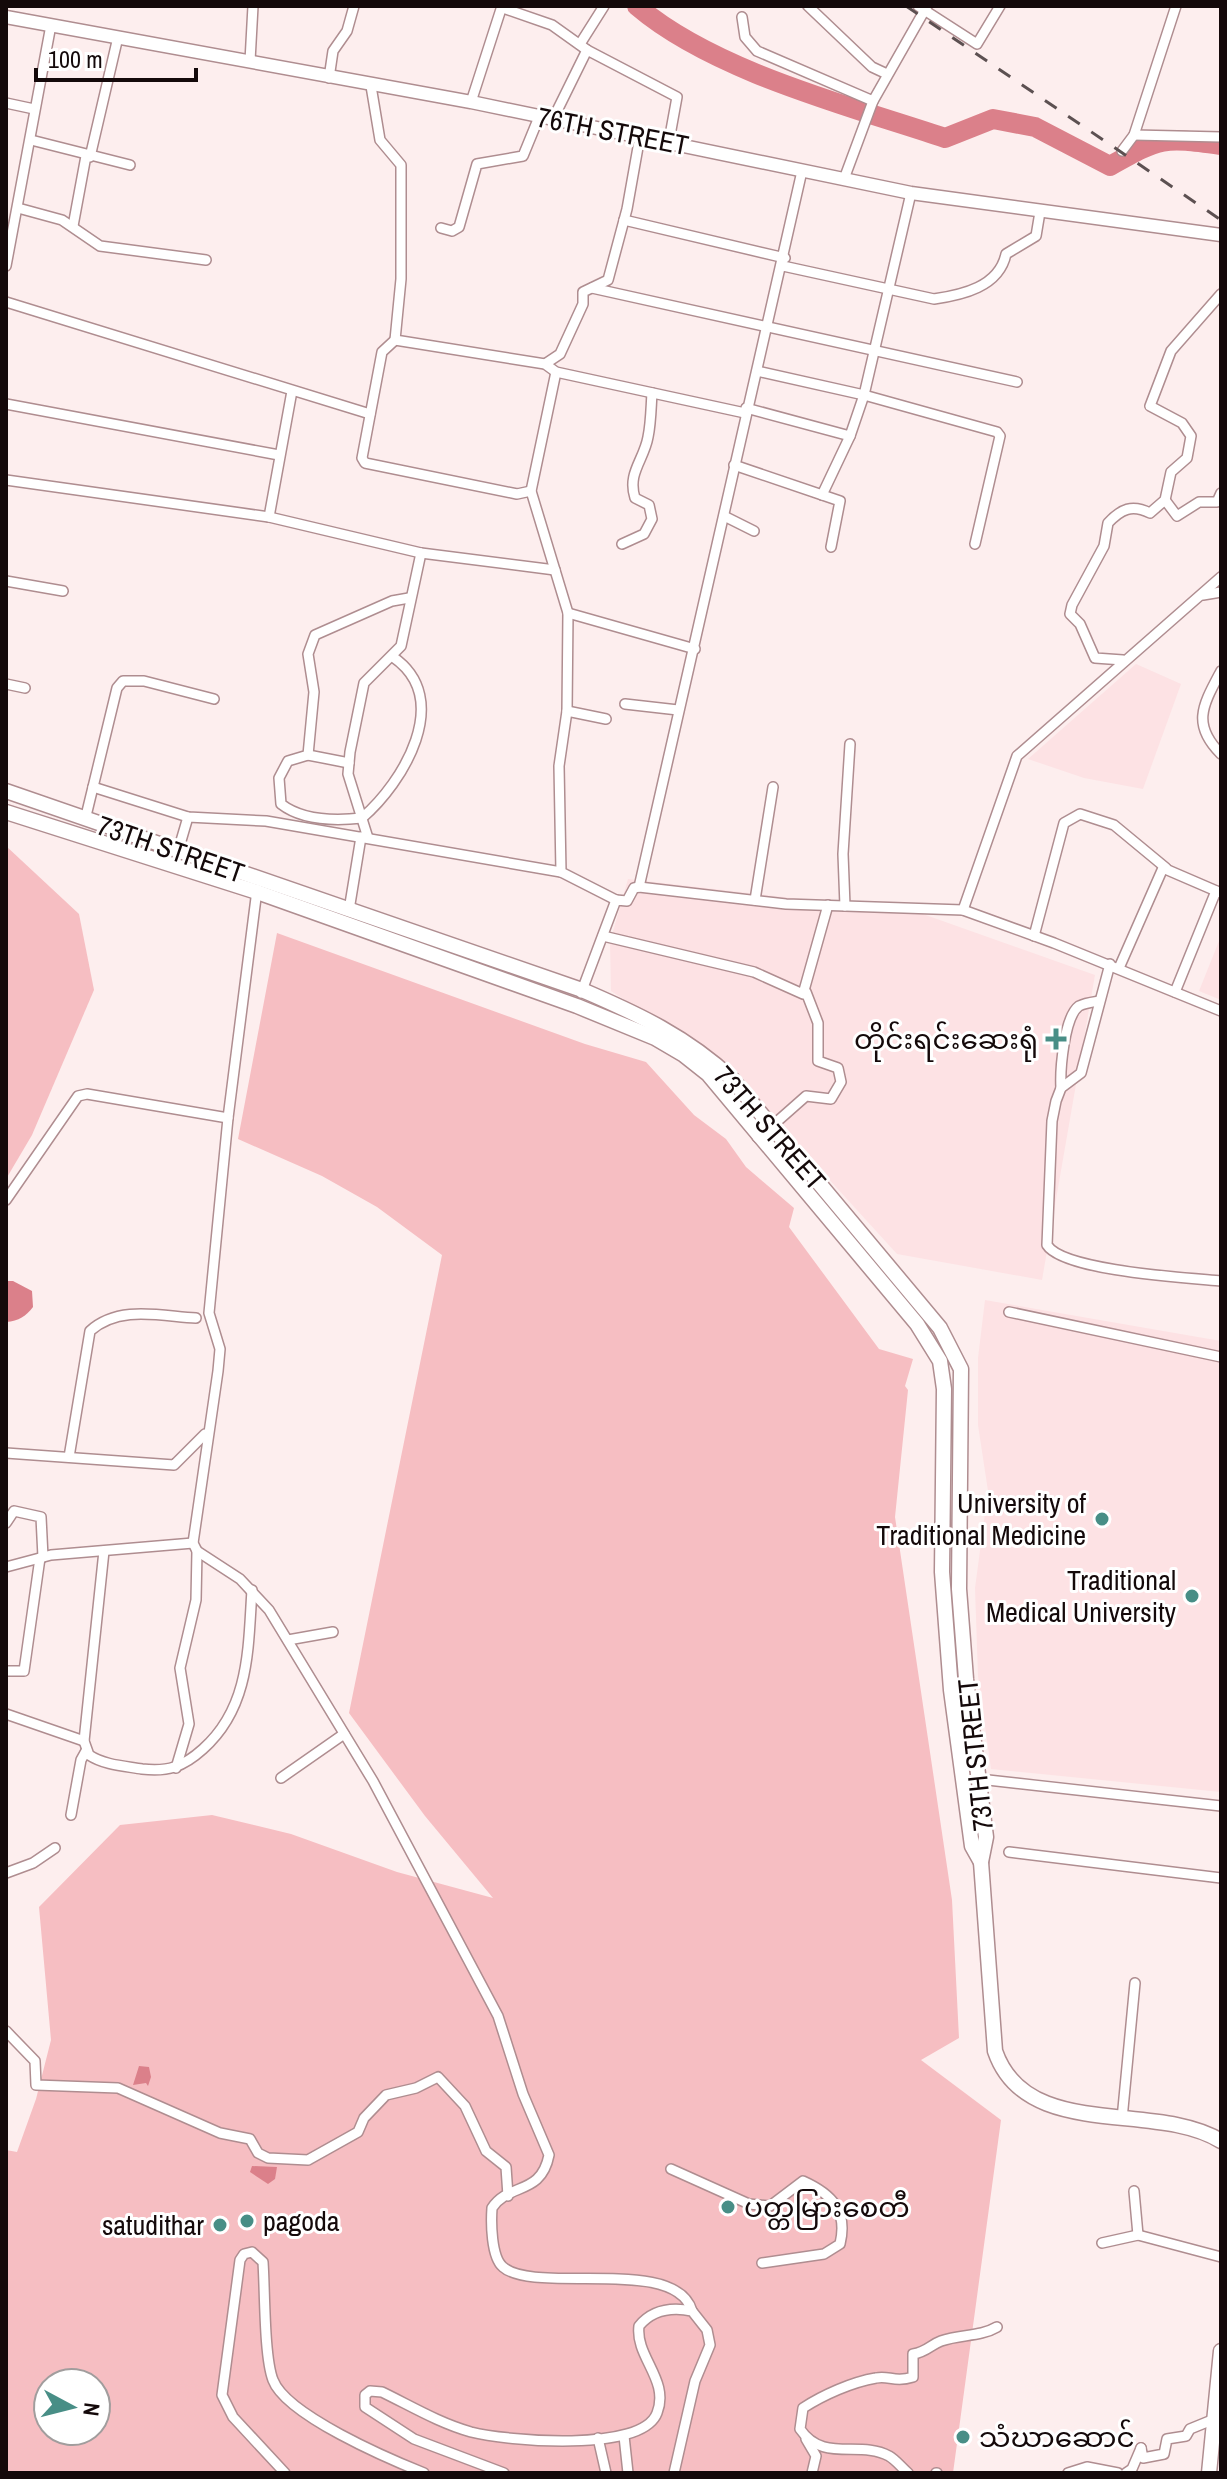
<svg xmlns="http://www.w3.org/2000/svg" width="1227" height="2479" font-family="'Archivo Narrow','Noto Sans Myanmar',sans-serif">
	<style>
		.built { fill: #fde2e4 }
		.green { fill: #f6bec2; fill-rule: evenodd }
		.water { fill: #db808a }
		.lines { fill: none; stroke-linecap: round; stroke-linejoin: round }
		.river { stroke: #db808a; stroke-width: 20 }
		.minor-casing { stroke: #af8d90; stroke-width: 12 }
		.tertiary-casing { stroke: #af8d90; stroke-width: 15 }
		.primary-casing { stroke: #af8d90; stroke-width: 17 }
		.trunk-casing { stroke: #af8d90; stroke-width: 19 }
		.minor { stroke: #fff; stroke-width: 9 }
		.tertiary { stroke: #fff; stroke-width: 12 }
		.primary { stroke: #fff; stroke-width: 14 }
		.trunk { stroke: #fff; stroke-width: 16 }
		.rail { stroke: #5c5051; stroke-width: 3; stroke-dasharray: 14 14; stroke-linecap: butt }
		.poi-dot { fill: #488e86; stroke: #fff; stroke-width: 3 }
		.labels { text-anchor: middle; stroke-width: 6; stroke-linejoin: round; paint-order: stroke }
		.street-label { font-size: 28px; fill: #14090a; stroke: #fff }
		.poi-label { font-size: 28px; fill: #14090a; stroke: #fff; text-anchor: end }
	</style>
	<rect width="100%" height="100%" fill="#fdeeee"/>
	<g class="built">
		<path d="M1136,664L1181,684L1143,789L1084,778L1028,759Z"/>
		<path d="M628,879L920,913L1095,975L1042,1280L897,1254L723,1063L611,991L610,942Z"/>
		<path d="M1221,936V1000L1199,991Z"/>
		<path d="M985,1300L1221,1341V1792L991,1769L978,1676L975,1588L988,1491L978,1425V1358Z"/>
	</g>
	<g class="green">
		<path d="M6,846L79,914L94,990L32,1135L6,1179Z"/>
		<path d="M277,933L585,1044L646,1062L694,1115L726,1139L746,1167L794,1208L789,1227L879,1349L913,1359L905,1386L908,1390L895,1517L952,1900L959,2038L921,2060L1001,2120L953,2473H6V2150L17,2152L36,2099L51,2040L39,1907L120,1825L212,1815L291,1834L397,1872L493,1898L425,1816L349,1713L442,1255L377,1207L322,1176L238,1139ZM48,2383H96V2431H48Z"/>
	</g>
	<g class="water">
		<path d="M6,1281H13L32,1291L33,1307C26,1316 19,1321 6,1322Z"/>
		<path d="M139,2066L149,2067L151,2077L148,2086L146,2083L133,2085Z"/>
		<path d="M252,2166L277,2167L275,2179L268,2184L250,2172Z"/>
	</g>
	<g class="lines">
		<path class="river" d="M637,6C713,71 849,106 945,138L993,119L1035,127L1110,166C1162,137 1162,137 1221,145"/>
		<defs>
			<g id="minor">
				<path d="M808,6L872,67L887,74"/>
				<path d="M918,6L977,44L1000,6"/>
				<path d="M503,8L552,25L587,50"/>
				<path d="M742,17L745,37L757,51L873,101"/>
				<path d="M580,44L604,6"/>
				<path d="M250,61L253,6"/>
				<path d="M329,78L333,51L347,31L354,6"/>
				<path d="M371,86L380,140L401,165V279L395,340L545,364L556,372L745,413"/>
				<path d="M471,102L502,6"/>
				<path d="M6,103L34,109"/>
				<path d="M553,119L587,50L677,97L669,141"/>
				<path d="M1134,135L1221,137"/>
				<path d="M31,140L130,165"/>
				<path d="M1122,151L1134,135L1176,6"/>
				<path d="M90,157L118,37"/>
				<path d="M844,179L873,101L927,6"/>
				<path d="M18,208L62,220L100,246L206,260"/>
				<path d="M624,220L785,258"/>
				<path d="M73,226L86,156"/>
				<path d="M441,228L452,231L459,227L477,164L523,156L539,117"/>
				<path d="M6,266L51,25"/>
				<path d="M783,266L934,299C962,295 999,287 1006,254L1036,236L1040,212"/>
				<path d="M592,288L1017,382"/>
				<path d="M6,302L370,414"/>
				<path d="M395,340L382,352L362,458L365,463L517,494L531,491"/>
				<path d="M545,364L560,354L583,304V292L608,280L627,209L640,136"/>
				<path d="M757,371L864,395L997,432L1000,436L975,544"/>
				<path d="M556,372L531,491L568,613L567,711L559,766L561,872L616,900"/>
				<path d="M6,404L279,455"/>
				<path d="M746,408L850,436"/>
				<path d="M734,465L840,501L831,547"/>
				<path d="M6,480L269,517L421,553L555,570"/>
				<path d="M822,495L850,436L864,395L911,193"/>
				<path d="M1165,500L1177,516L1199,502H1217L1221,493"/>
				<path d="M724,516L754,531"/>
				<path d="M269,517L292,391"/>
				<path d="M622,544L644,534L652,519L649,505L635,498C627,473 644,460 648,437C651,423 651,407 652,393"/>
				<path d="M6,581L63,591"/>
				<path d="M1203,595L1221,592"/>
				<path d="M568,613L695,649"/>
				<path d="M393,657C454,699 403,783 362,818C335,821 303,821 281,804L279,778L288,761L308,755L314,692L308,654L315,635L392,601L409,598"/>
				<path d="M1123,660L1095,658L1080,624L1070,614L1072,605L1104,546L1108,523C1121,509 1132,504 1150,513L1165,500L1171,472L1187,458L1191,436L1182,423L1150,406L1171,351L1221,294"/>
				<path d="M1221,671C1203,705 1191,724 1221,754"/>
				<path d="M6,684L25,688"/>
				<path d="M625,704L678,710"/>
				<path d="M567,711L606,719"/>
				<path d="M308,755L349,763"/>
				<path d="M93,787L188,817L266,821L561,872"/>
				<path d="M85,820L117,688L123,681H144L214,699"/>
				<path d="M368,838L348,774L350,752L364,683L401,646L421,553"/>
				<path d="M178,851L188,817"/>
				<path d="M639,887L802,171"/>
				<path d="M755,900L773,787"/>
				<path d="M845,906L843,854L850,744"/>
				<path d="M349,910L361,837"/>
				<path d="M963,910L1017,756L1221,577"/>
				<path d="M603,936L754,972L803,994L828,905"/>
				<path d="M1034,936L1064,823L1080,814L1114,825L1166,868"/>
				<path d="M1110,964L1081,1073L1061,1088L1056,1101L1052,1121L1047,1245C1063,1271 1189,1278 1221,1281"/>
				<path d="M1119,968L1163,868L1221,893"/>
				<path d="M1175,992L1216,891"/>
				<path d="M581,993L616,900L627,901L634,888L639,887L786,904L963,910L1054,943L1221,1011"/>
				<path d="M1061,1088C1060,1070 1064,1017 1079,1006C1085,1003 1093,1002 1099,1001"/>
				<path d="M772,1126L806,1096L831,1099L841,1082L838,1068L818,1061V1023L806,992"/>
				<path d="M6,1200L78,1096L87,1094L228,1118"/>
				<path d="M1009,1312L1221,1357"/>
				<path d="M6,1453L174,1465L205,1434"/>
				<path d="M69,1457L90,1331C119,1305 160,1316 196,1318"/>
				<path d="M6,1523L14,1511L41,1517L43,1557"/>
				<path d="M104,1551L84,1741L89,1755C104,1765 124,1766 142,1769C168,1772 183,1767 203,1749C250,1707 248,1649 252,1590"/>
				<path d="M197,1551L240,1579L269,1610L373,1781L498,2016L523,2094L549,2155C541,2196 509,2182 492,2208C491,2222 491,2257 503,2267C535,2295 676,2255 692,2311"/>
				<path d="M6,1567L51,1555L193,1543"/>
				<path d="M288,1640L333,1632"/>
				<path d="M6,1671H24L40,1558"/>
				<path d="M6,1714L84,1741"/>
				<path d="M176,1768L189,1724L180,1668L196,1600L197,1551L193,1543L218,1371L220,1349L209,1313L228,1118L257,890"/>
				<path d="M281,1778L344,1734"/>
				<path d="M979,1779L1221,1806"/>
				<path d="M71,1815L81,1760L86,1751"/>
				<path d="M1009,1852L1221,1878"/>
				<path d="M6,1873L33,1863L55,1848"/>
				<path d="M6,2031L35,2061L36,2085L118,2088L220,2133L250,2139L258,2153L268,2158L308,2160L358,2132L364,2118L386,2095L416,2088L438,2077L465,2106L486,2151L506,2167L508,2196"/>
				<path d="M1122,2119L1135,1983"/>
				<path d="M671,2169L749,2204L770,2206L803,2181C832,2194 848,2211 840,2244L824,2254L762,2263"/>
				<path d="M1134,2191L1138,2235"/>
				<path d="M1102,2243L1138,2235L1221,2257"/>
				<path d="M624,2436L628,2473"/>
				<path d="M598,2438L606,2473"/>
				<path d="M806,2439L816,2456L812,2473"/>
				<path d="M1141,2448L1143,2458L1164,2454L1167,2439L1186,2436L1190,2429L1212,2420"/>
				<path d="M285,2473L233,2417L222,2395L240,2260L244,2254L252,2252L263,2262C265,2290 264,2357 273,2380C286,2415 389,2459 424,2473"/>
				<path d="M504,2473L414,2439L365,2407V2395L370,2391L382,2392C411,2406 439,2423 471,2432C507,2441 642,2453 657,2413C670,2380 635,2357 639,2326C653,2309 672,2307 692,2311L707,2330L710,2345L695,2381L674,2473"/>
				<path d="M908,2473C901,2467 896,2460 889,2456C859,2440 823,2463 800,2429L803,2408C823,2395 852,2382 876,2378C889,2375 894,2383 913,2377V2354C927,2352 930,2345 941,2341C961,2334 980,2337 997,2327"/>
				<path d="M936,2473H937"/>
				<path d="M1068,2473L1087,2467L1118,2473"/>
				<path d="M1126,2473L1132,2469L1141,2448"/>
			</g>
			<path id="tertiary" d="M6,17L471,102L911,193L1221,235"/>
			<g id="primary">
				<path d="M6,791L582,990C638,1014 687,1037 732,1079L940,1328L961,1369L959,1589L966,1679L986,1837L981,1862L995,2051C1026,2142 1155,2100 1221,2141"/>
				<path d="M6,812L257,892L577,1006L655,1038L684,1055L708,1074L917,1324L940,1361L944,1389L942,1572L951,1690L972,1846L981,1862"/>
				<path d="M1209,2473L1221,2351"/>
			</g>
			<path id="trunk" d="M760,1135L772,1126"/>
		</defs>
		<use href="#minor" class="minor-casing"/>
		<use href="#tertiary" class="tertiary-casing"/>
		<use href="#primary" class="primary-casing"/>
		<use href="#trunk" class="trunk-casing"/>
		<use href="#minor" class="minor"/>
		<use href="#tertiary" class="tertiary"/>
		<use href="#primary" class="primary"/>
		<use href="#trunk" class="trunk"/>
		<path class="rail" d="M906,6L1221,220"/>
	</g>
	<g class="poi-dot">
		<path d="M1052 1027h8v8h8v8h-8v8h-8v-8h-8v-8h8z"/>
		<circle cx="1102" cy="1519" r="8"/>
		<circle cx="1192" cy="1596" r="8"/>
		<circle cx="728" cy="2207" r="8"/>
		<circle cx="247" cy="2221" r="8"/>
		<circle cx="220" cy="2225" r="8"/>
		<circle cx="963" cy="2437" r="8"/>
	</g>
	<g class="labels">
		<g class="street-label">
			<text transform="translate(613 131) rotate(11)" y="10">76TH STREET</text>
			<text transform="translate(171 849) rotate(19)" y="10">73TH STREET</text>
			<text transform="translate(770 1128) rotate(49)" y="10">73TH STREET</text>
			<text transform="translate(975 1755) rotate(-96)" y="10">73TH STREET</text>
		</g>
		<g class="poi-label">
			<text x="1038" y="1049">တိုင်းရင်းဆေးရုံ</text>
			<text x="1086" y="1513">University of<tspan x="1086" dy="32">Traditional Medicine</tspan></text>
			<text x="1176" y="1590">Traditional<tspan x="1176" dy="32">Medical University</tspan></text>
			<text x="744" y="2217" text-anchor="start">ပတ္တမြားစေတီ</text>
			<text x="263" y="2231" text-anchor="start">pagoda</text>
			<text x="204" y="2235">satudithar</text>
			<text x="979" y="2447" text-anchor="start">သံဃာဆောင်</text>
		</g>
	</g>
	<rect width="1227" height="2479" fill="none" stroke="#14090a" stroke-width="16"/>
	<g transform="translate(72 2407) rotate(97)"><circle r="38" fill="#ffffff" stroke="#a19d9d" stroke-width="2"/>
	<path d="M0-6L14 30L0 20L-14 30Z" fill="#488e86"/>
	<text y="-12" font-size="22" font-weight="bold" text-anchor="middle" fill="#14090a">N</text>
	</g>
	<path d="M36 68v12h160v-12" fill="none" stroke="#14090a" stroke-width="4"/>
	<text x="48" y="68" font-size="24" fill="#14090a" stroke="#ffffff" stroke-width="6" paint-order="stroke">100 m</text>
</svg>
